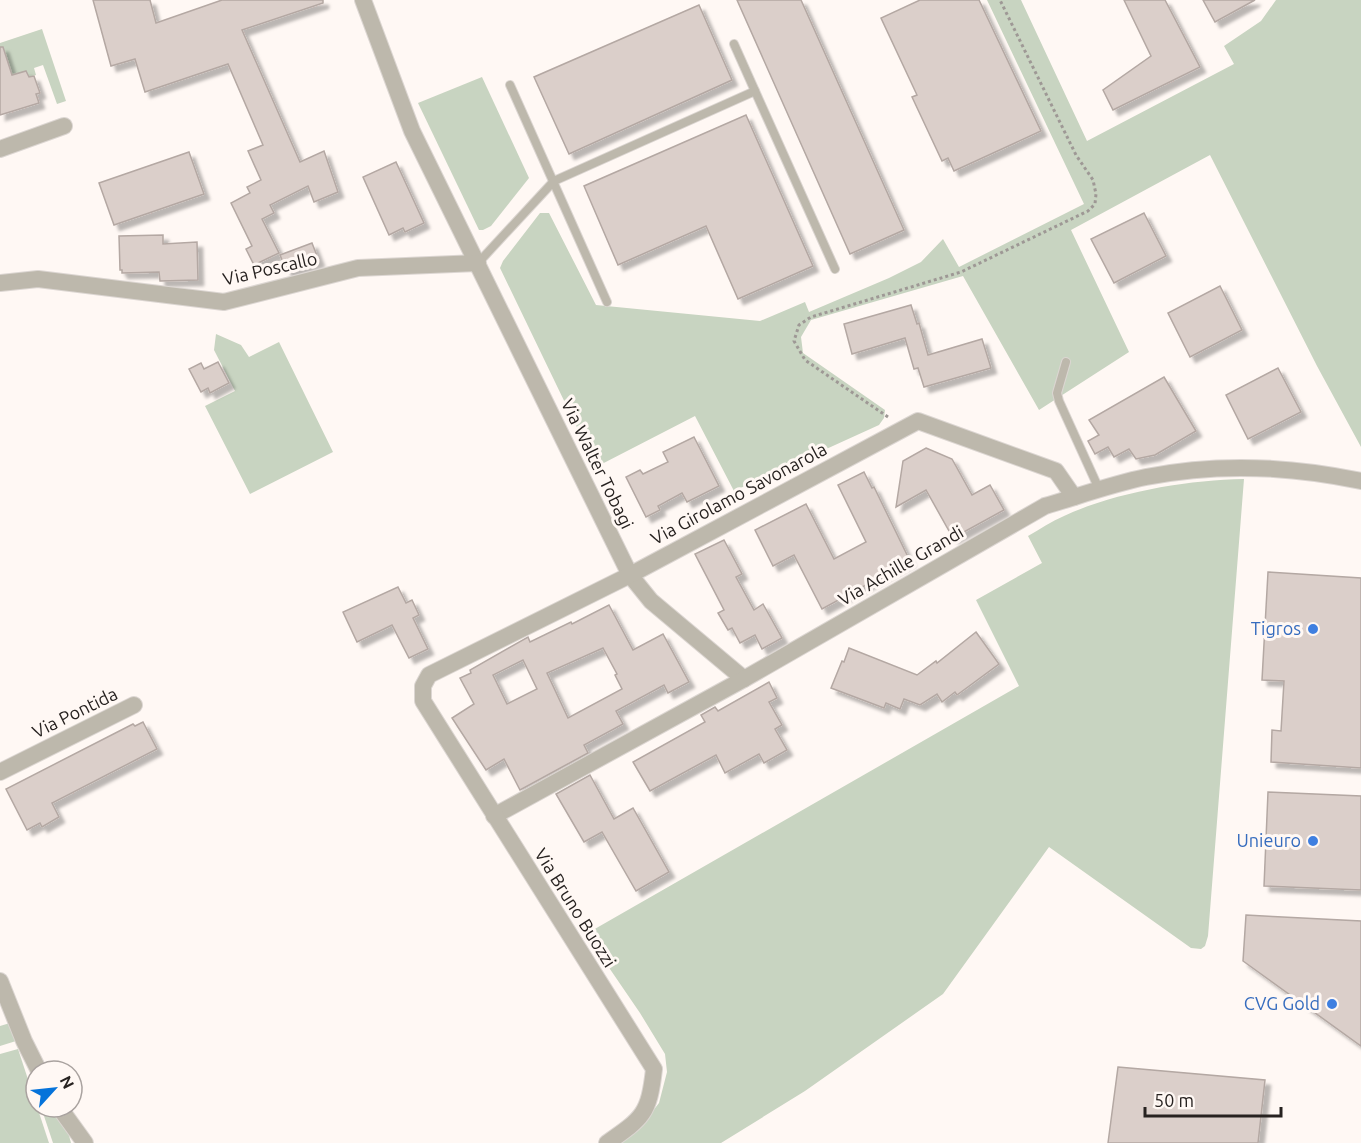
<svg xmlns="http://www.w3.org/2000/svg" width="1361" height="1143" font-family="Ubuntu,sans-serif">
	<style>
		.green { fill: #c8d4c1 }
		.building { fill: #dbcfca; stroke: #b4a8a3; stroke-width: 1.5; fill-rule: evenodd; filter: url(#shadow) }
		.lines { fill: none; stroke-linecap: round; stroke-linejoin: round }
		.lane-casing { stroke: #dcd6d2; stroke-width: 10 }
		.street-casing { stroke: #dcd6d2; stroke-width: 18 }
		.path { stroke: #9e9895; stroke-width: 3; stroke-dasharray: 3 3; stroke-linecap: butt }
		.lane { stroke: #bdb8ac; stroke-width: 8 }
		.street { stroke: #bdb8ac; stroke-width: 16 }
		.shop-dot { fill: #3f7fe0; stroke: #fff8f4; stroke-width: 2 }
		.labels { text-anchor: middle; stroke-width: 6; stroke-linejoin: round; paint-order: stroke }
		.street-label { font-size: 18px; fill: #272220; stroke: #fff8f4 }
		.shop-label { font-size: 18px; fill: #366cbe; stroke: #fff8f4; text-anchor: end }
	</style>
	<defs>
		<filter id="shadow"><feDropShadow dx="5.5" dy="5.5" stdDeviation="1.5" flood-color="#0004"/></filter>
	</defs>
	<rect width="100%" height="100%" fill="#fff8f4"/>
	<g class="green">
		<path d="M987,0H1021L1087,141L1234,64L1224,46L1261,21L1276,0H1361V447L1317,366L1210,155L1071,230L1129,352L1039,410L963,276L811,320L801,337L803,353L885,410L884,418L879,425L734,491L695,416L596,467L500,268L503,261L540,213H549L596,305L760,321L805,302L809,312L889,278L921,262L943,239L959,267L1084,204Z"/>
		<path d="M42,29L66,101L57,104L43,65L34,68L36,75L29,77L26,71L12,75L11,72L0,76V43Z"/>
		<path d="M482,77L529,178L491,226L483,230H479L418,103Z"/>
		<path d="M216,334L241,345L249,357L279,342L333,452L250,494L205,406L235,391L214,350Z"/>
		<path d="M1244,479L1208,936L1205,946L1201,949L1191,948L1049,847L943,994L805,1091L721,1143H621L638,1130L659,1103L667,1072L665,1054L640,1013L586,934L1019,686L976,600L1042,563L1028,536C1040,529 1052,521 1064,516C1116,492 1187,480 1244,479Z"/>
		<path d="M10,1023L16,1041L0,1046V1026Z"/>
		<path d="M18,1049L49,1143H0V1054Z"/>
		<path d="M41,1107H54L66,1124L71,1143H53Z"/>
	</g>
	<g class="building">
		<path d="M93,0H150L156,23L222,0H323V3L242,30L300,162L324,151L338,192L314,202L308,186L270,205L274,213L262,219L279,253L254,265L246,249L252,246L231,203L250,193L247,187L261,180L248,151L263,145L228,64L145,92L135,59L111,66Z"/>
		<path d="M737,0H801L904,230L850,254Z"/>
		<path d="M920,0H979L1041,131L954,171L948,158L942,161L912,97L917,95L881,18Z"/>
		<path d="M1124,0H1165L1200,67L1113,110L1103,90L1151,56Z"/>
		<path d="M1203,0H1255L1215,22Z"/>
		<path d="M699,5L732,80L569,154L534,77Z"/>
		<path d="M0,47H3L12,75L26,71L29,77L34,76L40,93L36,94L39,103L0,115Z"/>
		<path d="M746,115L813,266L738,299L706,226L618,265L584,186Z"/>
		<path d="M189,152L204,194L114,225L99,183Z"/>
		<path d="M396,162L424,223L405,232L403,228L389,235L363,177Z"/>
		<path d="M1144,213L1166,256L1114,283L1091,239Z"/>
		<path d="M163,235V244L197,242L198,280L160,281L159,272L122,273V270H120L119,236Z"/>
		<path d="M312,243L319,261L287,272L280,255Z"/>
		<path d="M1220,286L1242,330L1190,357L1168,313Z"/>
		<path d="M911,305L917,324L919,323L928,355L982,339L991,368L924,387L918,368L914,369L905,338L852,354L844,324Z"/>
		<path d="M218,362L229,383L210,393L208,388L201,392L189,369L201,363L204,369Z"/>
		<path d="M1278,368L1301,412L1248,439L1226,395Z"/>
		<path d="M1164,377L1196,431L1155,455L1136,459L1129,449L1114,457L1108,447L1095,454L1088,441L1099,435L1089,420Z"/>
		<path d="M694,437L719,486L687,502L682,493L658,506L660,510L646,517L626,477L640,470L643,474L668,462L663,452Z"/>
		<path d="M926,448L952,459L972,495L990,485L1004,510L953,538L926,490L896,507L903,461Z"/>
		<path d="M864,472L872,488L874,487L910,561L822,609L794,555L773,566L755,530L806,504L834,559L866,542L838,485Z"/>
		<path d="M724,540L742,574L736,577L754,610L763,604L782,638L762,649L755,635L740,643L732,628L728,630L718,613L724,610L695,554Z"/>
		<path d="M1268,572L1361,578V768L1271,762L1272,730L1281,731L1284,681L1262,680Z"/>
		<path d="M398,587L406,603L412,600L419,615L413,618L428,649L409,658L392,625L357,642L343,612Z"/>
		<path d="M609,605L633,650L663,634L689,682L668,693L664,685L616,711L623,724L584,745L588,753L520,790L504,759L486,770L452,718L474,704L460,678L471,673L470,670L528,637L530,642L571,622L572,624ZM603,648L617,674L615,675L622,689L568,718L547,673ZM523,660L537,689L507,704L493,675Z"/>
		<path d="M976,632L999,664L957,695L955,692L942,702L937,694L920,705L904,699L900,709L886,703L884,708L831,688L842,661L844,662L849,648L917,675L936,661L937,663Z"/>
		<path d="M769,682L777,698L769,702L782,725L775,729L787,750L764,763L759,754L725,773L716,755L650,791L633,762L705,722L701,715L715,707L718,711Z"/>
		<path d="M143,722L157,749L52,803L59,817L42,827L40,823L27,830L6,789L133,724L135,726Z"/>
		<path d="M590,775L614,819L633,808L669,872L636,891L602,832L584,842L556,794Z"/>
		<path d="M1268,792L1361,796V890L1264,886Z"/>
		<path d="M1246,915L1361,921V1046L1243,961Z"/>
		<path d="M1118,1067L1265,1080L1258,1143H1108Z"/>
	</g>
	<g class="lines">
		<defs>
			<g id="lane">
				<path d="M734,44L755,91"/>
				<path d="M510,85L607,302"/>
				<path d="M478,263L554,181L755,91L835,269"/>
				<path d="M1066,362L1057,393L1059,401L1099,489"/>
			</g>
			<g id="street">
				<path d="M363,0L412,131L630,575L651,601L744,679"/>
				<path d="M0,149L64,126"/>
				<path d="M0,283L38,279L224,302L358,268L478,263"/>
				<path d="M0,772L134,705"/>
				<path d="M494,816L744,679L1045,506C1079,496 1112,484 1146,477C1217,463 1290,466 1361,481"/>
				<path d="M0,981L24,1041L39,1071"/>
				<path d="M59,1107L85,1143"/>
				<path d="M607,1143C643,1118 649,1114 654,1069L423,701V686L429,675L630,575L918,421L1056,471L1074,497"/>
			</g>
		</defs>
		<use href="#lane" class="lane-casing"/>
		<use href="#street" class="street-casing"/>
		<path class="path" d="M888,417L805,360L794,341L799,325L811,317L961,272L1088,211L1095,204L1096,194L1093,180L1076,155L1000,0"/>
		<use href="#lane" class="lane"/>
		<use href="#street" class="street"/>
	</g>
	<g class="shop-dot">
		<circle cx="1313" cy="629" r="6"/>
		<circle cx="1313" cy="841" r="6"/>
		<circle cx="1332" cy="1004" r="6"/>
	</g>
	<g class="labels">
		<g class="street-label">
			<text transform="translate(270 269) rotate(-13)" y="6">Via Poscallo</text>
			<text transform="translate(597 464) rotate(64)" y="6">Via Walter Tobagi</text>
			<text transform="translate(739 494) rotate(-28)" y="6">Via Girolamo Savonarola</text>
			<text transform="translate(901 566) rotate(-30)" y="6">Via Achille Grandi</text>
			<text transform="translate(75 713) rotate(-26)" y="6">Via Pontida</text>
			<text transform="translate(575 908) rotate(58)" y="6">Via Bruno Buozzi</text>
		</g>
		<g class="shop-label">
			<text x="1301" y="635">Tigros</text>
			<text x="1301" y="847">Unieuro</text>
			<text x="1320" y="1010">CVG Gold</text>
		</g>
	</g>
	<g transform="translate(54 1089) rotate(63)"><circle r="28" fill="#fff8f4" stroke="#a9a29f" stroke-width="1.5"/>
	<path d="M0-4.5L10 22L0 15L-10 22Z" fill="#0573da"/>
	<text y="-9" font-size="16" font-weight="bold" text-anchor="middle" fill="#272220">N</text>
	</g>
	<path d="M1145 1107v9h136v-9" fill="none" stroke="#272220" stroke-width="3"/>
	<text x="1154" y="1107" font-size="18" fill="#272220" stroke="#fff8f4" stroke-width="4.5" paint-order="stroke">50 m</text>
</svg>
